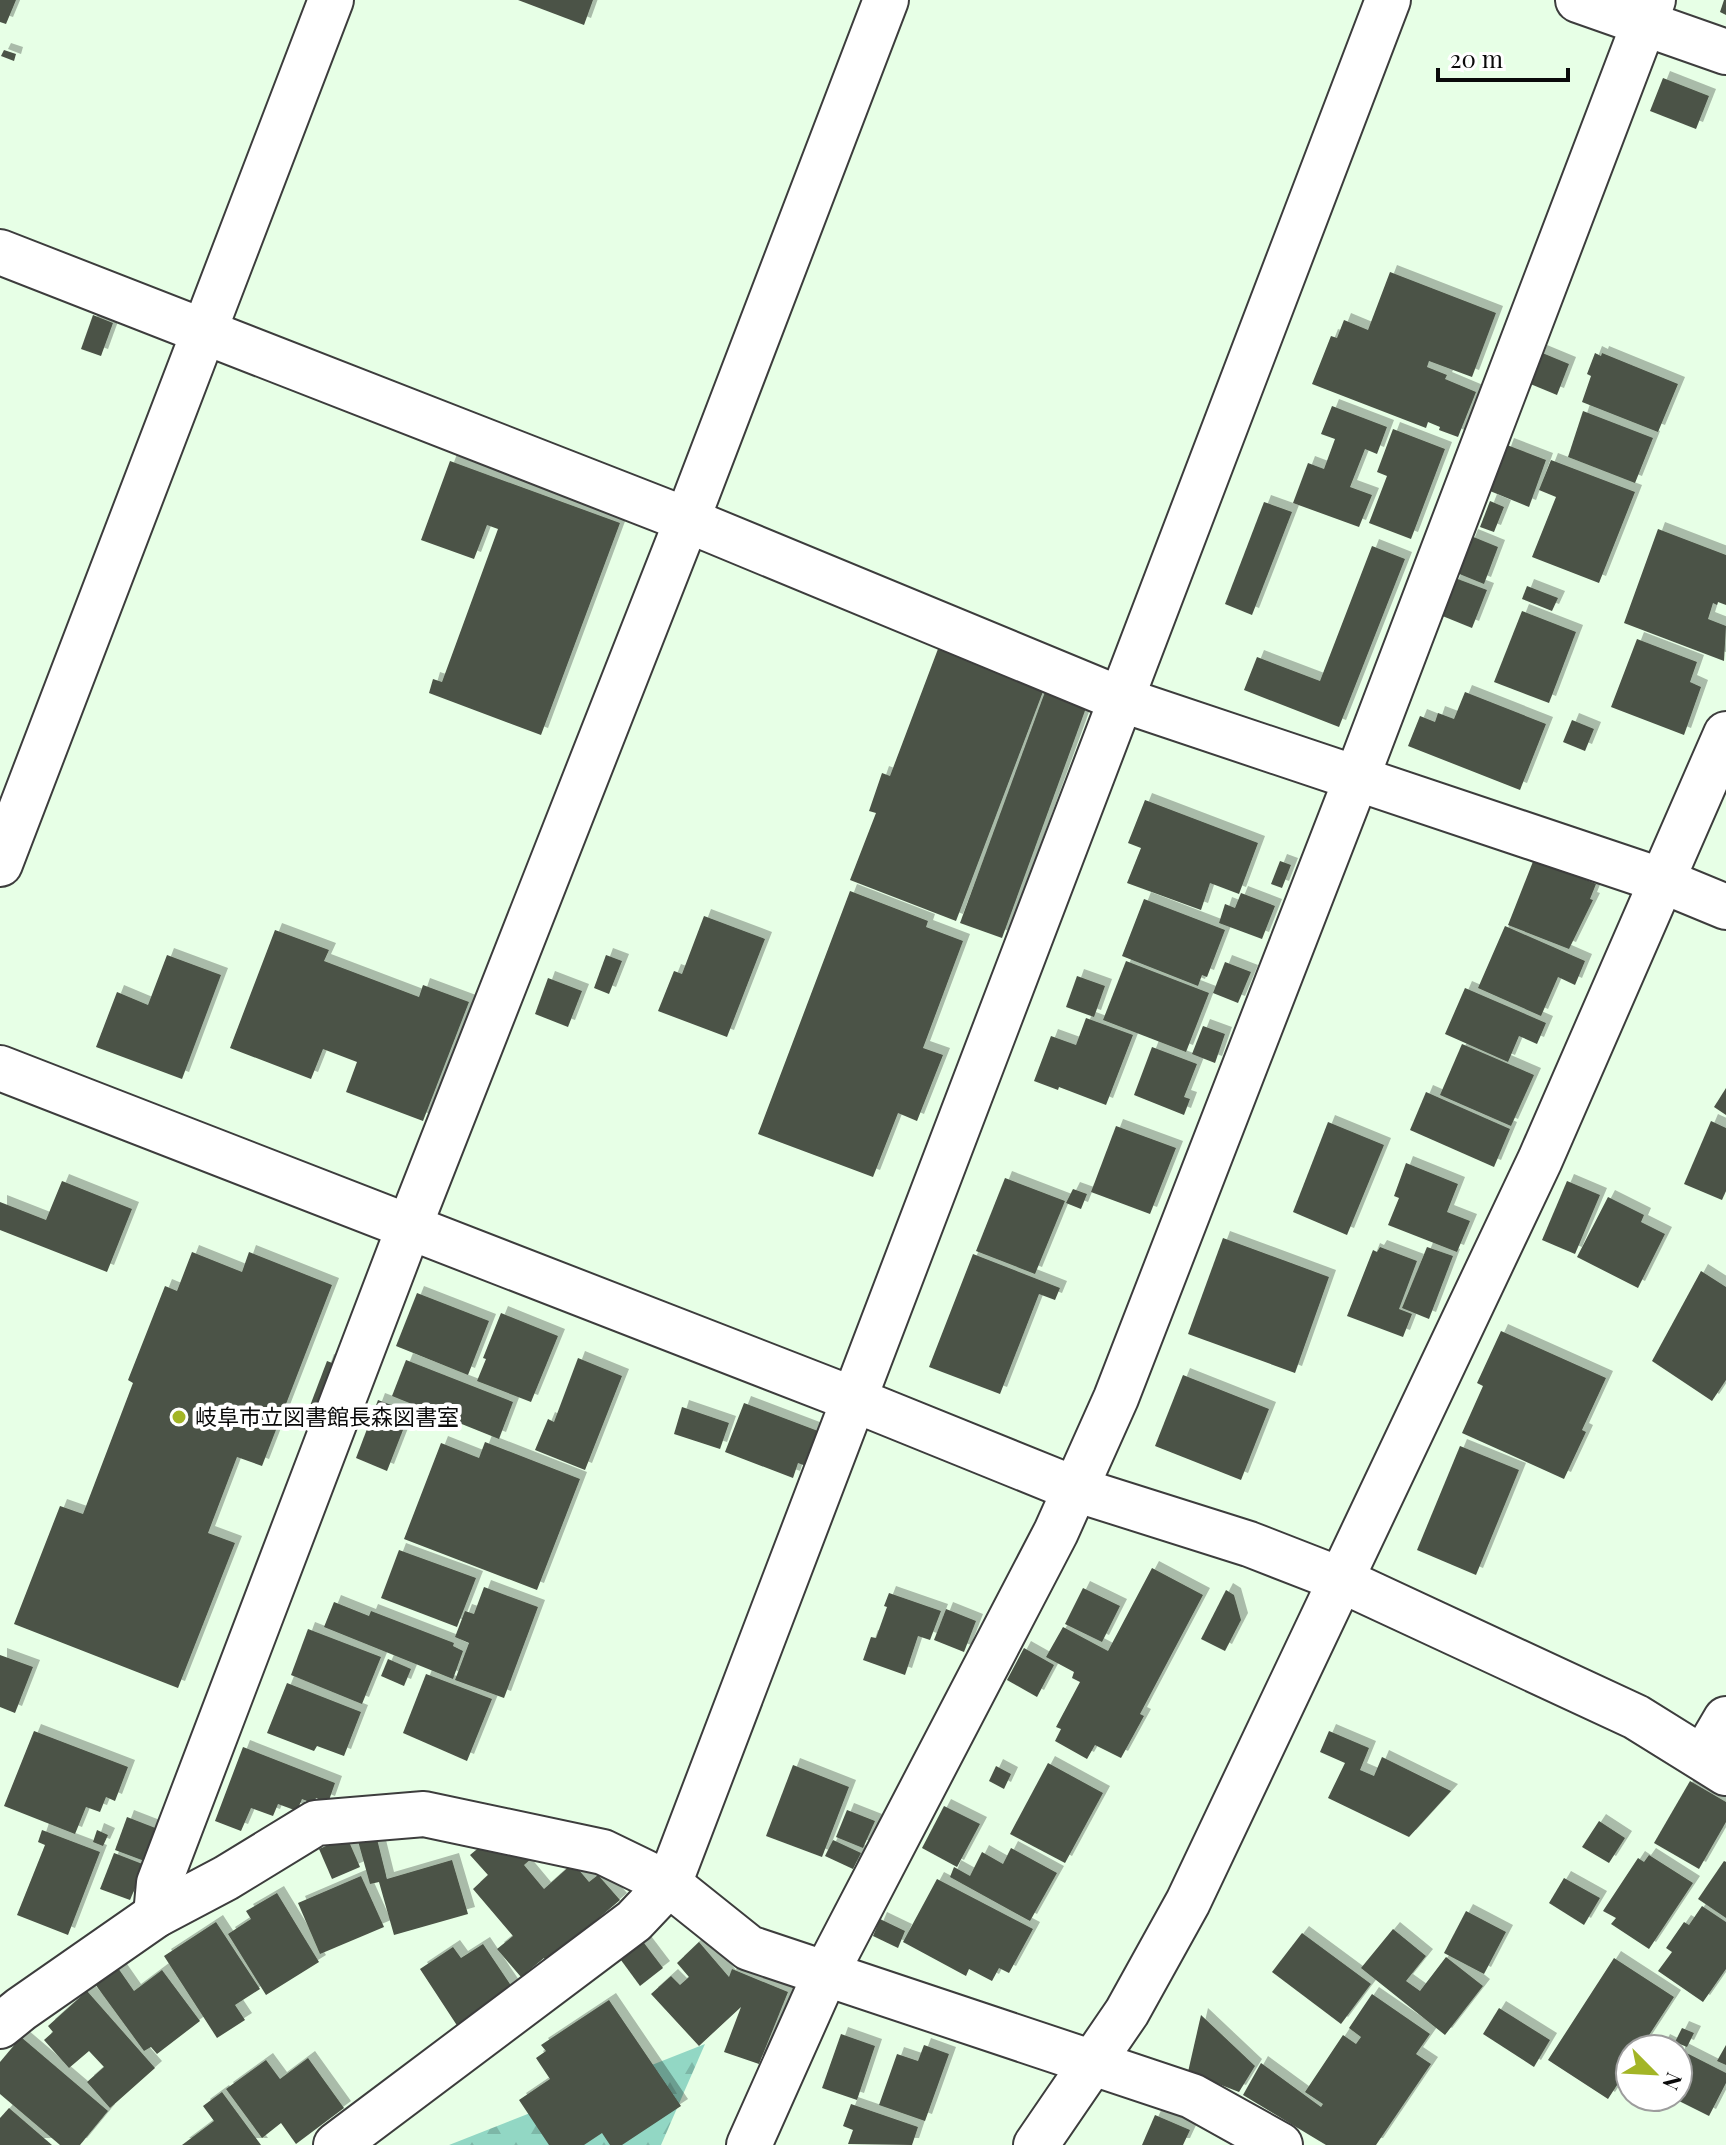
<svg xmlns="http://www.w3.org/2000/svg" width="1726" height="2145" font-family="'Playfair Display','Noto Sans JP',serif">
	<style>
		.forest { fill: url(#forest-firs) }
		.building { fill: #4b5246; filter: url(#shadow) }
		.lines { fill: none; stroke-linecap: round; stroke-linejoin: round }
		.minor-casing { stroke: #3d3d3d; stroke-width: 48 }
		.minor { stroke: #fff; stroke-width: 44 }
		.poi-dot { fill: #a3b526; stroke: #fff; stroke-width: 3 }
		.labels { text-anchor: middle; stroke-width: 8; stroke-linejoin: round; paint-order: stroke }
		.poi-label { font-size: 22px; fill: #0a0a0a; stroke: #fff; text-anchor: start }
	</style>
	<defs>
		<pattern id="forest-firs" width="22" height="20" patternUnits="userSpaceOnUse" patternTransform="scale(2)"><rect width="22" height="20" fill="#92d7c4"/><path d="M5 1l3.5 6h-7zM16 11l3.5 6h-7z" fill="#7db7a7"/></pattern>
		<filter id="shadow"><feDropShadow dx="7" dy="-7" stdDeviation="0" flood-color="#0004"/></filter>
	</defs>
	<rect width="100%" height="100%" fill="#e7ffe6"/>
	<path class="forest" d="M705,2044L661,2145H449Z"/>
	<g class="building">
		<path d="M0,0H16L6,24L0,22Z"/>
		<path d="M518,0H593L584,25Z"/>
		<path d="M1724,0H1726V15L1720,12Z"/>
		<path d="M4,50L16,54L14,61L1,56Z"/>
		<path d="M1663,78L1709,96L1696,129L1650,111Z"/>
		<path d="M1390,272L1496,313L1472,377L1429,361L1427,367L1447,375L1445,379L1476,392L1458,437L1439,430L1440,427L1428,422L1426,428L1312,384L1331,336L1337,338L1344,320L1368,330Z"/>
		<path d="M93,315L113,323L101,356L81,349Z"/>
		<path d="M1540,352L1569,364L1557,395L1528,383Z"/>
		<path d="M1595,353L1601,356L1602,353L1678,384L1658,432L1582,402L1591,376L1587,374Z"/>
		<path d="M1332,406L1387,427L1377,454L1365,449L1350,487L1372,495L1359,527L1293,503L1308,463L1324,469L1335,439L1321,434Z"/>
		<path d="M1583,411L1653,438L1635,483L1568,457Z"/>
		<path d="M1393,429L1445,449L1411,539L1369,523L1387,476L1377,472Z"/>
		<path d="M1507,445L1546,460L1529,507L1490,491Z"/>
		<path d="M1551,460L1635,492L1599,583L1532,557L1556,497L1539,490Z"/>
		<path d="M450,461L620,523L541,735L429,693L433,679L442,682L498,529L487,525L474,559L421,540Z"/>
		<path d="M1490,501L1504,507L1494,532L1480,527Z"/>
		<path d="M1264,502L1292,512L1252,615L1225,604Z"/>
		<path d="M1658,529L1726,555V605L1718,602L1717,605L1713,603L1708,619L1726,626L1724,661L1624,623Z"/>
		<path d="M1471,536L1498,547L1484,584L1457,573Z"/>
		<path d="M1372,546L1405,559L1339,727L1244,690L1257,657L1320,681Z"/>
		<path d="M1455,578L1487,590L1472,628L1440,615Z"/>
		<path d="M1527,586L1558,598L1552,611L1522,599Z"/>
		<path d="M1522,611L1576,632L1549,703L1494,682Z"/>
		<path d="M1637,639L1697,662L1690,682L1701,687L1684,735L1611,707Z"/>
		<path d="M941,641L1047,681L956,921L850,880L876,813L869,811L882,773L890,776Z"/>
		<path d="M1049,681L1090,697L1002,938L960,923Z"/>
		<path d="M1465,692L1546,724L1520,790L1408,746L1420,716L1435,722L1438,713L1454,719Z"/>
		<path d="M1572,720L1594,729L1585,751L1563,742Z"/>
		<path d="M1145,800L1258,843L1239,894L1210,883L1201,910L1127,883L1141,848L1128,843Z"/>
		<path d="M1534,859L1596,884L1590,899L1593,900L1569,949L1508,925Z"/>
		<path d="M1280,861L1291,865L1282,888L1271,884Z"/>
		<path d="M850,891L928,921L926,927L963,941L923,1048L943,1055L917,1121L898,1113L873,1177L758,1134Z"/>
		<path d="M1241,893L1275,906L1262,939L1219,923L1225,904L1235,908Z"/>
		<path d="M1144,899L1225,930L1207,977L1202,975L1198,986L1122,956Z"/>
		<path d="M704,916L765,939L727,1037L658,1011L674,971L682,974Z"/>
		<path d="M1505,926L1585,961L1575,985L1558,977L1541,1016L1478,988Z"/>
		<path d="M275,930L329,950L324,961L419,997L423,985L469,1002L423,1121L346,1092L357,1062L323,1049L311,1079L230,1048Z"/>
		<path d="M167,955L221,975L182,1079L96,1047L117,992L148,1005Z"/>
		<path d="M606,955L622,961L609,994L594,988Z"/>
		<path d="M1126,961L1209,993L1186,1052L1103,1020Z"/>
		<path d="M1225,962L1251,972L1238,1003L1213,993Z"/>
		<path d="M1077,976L1105,986L1094,1017L1066,1007Z"/>
		<path d="M548,978L582,991L568,1027L535,1014Z"/>
		<path d="M1465,988L1546,1023L1537,1044L1519,1036L1508,1062L1445,1034Z"/>
		<path d="M1086,1018L1133,1035L1106,1105L1059,1087L1058,1090L1034,1081L1051,1036L1076,1045Z"/>
		<path d="M1203,1026L1225,1034L1215,1063L1192,1054Z"/>
		<path d="M1462,1044L1534,1075L1511,1126L1440,1095Z"/>
		<path d="M1152,1047L1197,1064L1184,1097L1190,1099L1184,1115L1134,1095Z"/>
		<path d="M1726,1088V1115L1714,1107Z"/>
		<path d="M1426,1092L1510,1129L1494,1167L1410,1130Z"/>
		<path d="M1711,1121L1726,1128V1191L1722,1200L1684,1184Z"/>
		<path d="M1328,1122L1384,1145L1347,1235L1293,1212Z"/>
		<path d="M1116,1126L1176,1148L1150,1214L1091,1192Z"/>
		<path d="M1406,1163L1458,1184L1447,1212L1470,1221L1457,1252L1388,1225L1399,1198L1394,1196Z"/>
		<path d="M1005,1178L1065,1201L1035,1274L976,1251Z"/>
		<path d="M62,1181L132,1209L107,1272L0,1230V1202L46,1220Z"/>
		<path d="M1567,1181L1600,1195L1575,1254L1542,1240Z"/>
		<path d="M1073,1189L1087,1194L1081,1209L1066,1203Z"/>
		<path d="M1608,1197L1644,1215L1641,1222L1665,1234L1638,1288L1577,1257Z"/>
		<path d="M1223,1238L1329,1277L1295,1373L1188,1334Z"/>
		<path d="M1380,1247L1417,1261L1399,1309L1412,1314L1403,1337L1347,1316L1373,1250L1377,1252Z"/>
		<path d="M1427,1247L1453,1256L1429,1319L1402,1308Z"/>
		<path d="M192,1252L242,1272L249,1252L332,1285L262,1466L237,1457L208,1533L235,1543L178,1688L14,1624L60,1506L83,1514L133,1383L128,1380L165,1286L177,1291Z"/>
		<path d="M973,1254L1060,1288L1055,1300L1039,1294L1000,1394L929,1367Z"/>
		<path d="M1701,1271L1726,1287V1380L1712,1401L1652,1361Z"/>
		<path d="M417,1293L489,1321L468,1375L396,1346Z"/>
		<path d="M501,1313L558,1336L531,1402L477,1381L486,1359L483,1358Z"/>
		<path d="M1501,1331L1606,1378L1582,1430L1586,1432L1564,1479L1462,1433L1483,1386L1477,1383Z"/>
		<path d="M578,1358L622,1376L585,1470L535,1450L548,1419L554,1422Z"/>
		<path d="M406,1360L513,1402L499,1439L392,1396Z"/>
		<path d="M327,1361L340,1366L321,1415L308,1411Z"/>
		<path d="M1183,1375L1269,1409L1241,1480L1155,1446Z"/>
		<path d="M378,1400L410,1412L387,1471L356,1458Z"/>
		<path d="M744,1403L818,1431L806,1466L798,1463L793,1478L725,1452Z"/>
		<path d="M682,1407L729,1423L720,1449L674,1434Z"/>
		<path d="M485,1442L580,1479L537,1590L404,1539L441,1443L479,1458Z"/>
		<path d="M1460,1446L1519,1470L1476,1575L1417,1550Z"/>
		<path d="M399,1550L476,1578L457,1627L381,1598Z"/>
		<path d="M1152,1568L1203,1595L1140,1714L1144,1716L1121,1758L1095,1745L1087,1759L1055,1741L1061,1729L1056,1727L1080,1682L1072,1678L1074,1672L1046,1657L1063,1627L1108,1651Z"/>
		<path d="M484,1587L538,1607L504,1698L455,1680L469,1643L455,1637L465,1611L474,1614Z"/>
		<path d="M1083,1588L1120,1606L1102,1642L1065,1624Z"/>
		<path d="M1226,1590L1234,1595L1241,1620L1225,1651L1201,1639Z"/>
		<path d="M889,1593L941,1611L930,1640L918,1636L905,1675L863,1660L871,1637L876,1638L887,1607L884,1606Z"/>
		<path d="M334,1602L369,1616L371,1611L454,1643L453,1646L463,1651L453,1679L324,1627Z"/>
		<path d="M946,1609L976,1621L964,1652L934,1640Z"/>
		<path d="M308,1629L381,1657L362,1704L291,1675Z"/>
		<path d="M1024,1648L1054,1665L1037,1697L1007,1680Z"/>
		<path d="M0,1655L33,1667L15,1713L0,1707Z"/>
		<path d="M388,1659L411,1669L404,1686L381,1676Z"/>
		<path d="M426,1674L492,1699L467,1761L403,1733Z"/>
		<path d="M287,1683L361,1712L344,1756L317,1746L314,1751L267,1733Z"/>
		<path d="M34,1731L128,1767L115,1801L106,1797L100,1812L86,1807L75,1834L4,1806Z"/>
		<path d="M1329,1731L1369,1748L1360,1770L1374,1776L1382,1757L1451,1791L1409,1837L1328,1798L1345,1763L1320,1752Z"/>
		<path d="M243,1747L335,1783L328,1803L316,1798L314,1804L302,1799L297,1811L278,1804L273,1816L251,1808L241,1831L215,1821Z"/>
		<path d="M1048,1763L1103,1793L1065,1863L1010,1834Z"/>
		<path d="M793,1765L849,1787L822,1857L766,1836Z"/>
		<path d="M996,1766L1011,1774L1004,1789L989,1781Z"/>
		<path d="M1690,1781L1726,1802V1822L1699,1869L1654,1843Z"/>
		<path d="M944,1806L980,1824L957,1867L922,1848Z"/>
		<path d="M847,1810L875,1821L863,1848L836,1837Z"/>
		<path d="M127,1817L158,1829L147,1862L115,1850Z"/>
		<path d="M1599,1821L1625,1838L1609,1863L1582,1847Z"/>
		<path d="M42,1830L100,1852L68,1935L17,1915L45,1845L38,1842Z"/>
		<path d="M97,1830L108,1835L103,1846L93,1842Z"/>
		<path d="M376,1835L387,1879L452,1860L468,1914L394,1935L379,1882L370,1884L358,1841Z"/>
		<path d="M347,1837L360,1867L332,1879L319,1849Z"/>
		<path d="M488,1840L539,1852L524,1865L544,1889L573,1863L589,1882L598,1875L620,1900L547,1962L544,1958L521,1977L497,1949L513,1936L473,1889L488,1875L470,1855Z"/>
		<path d="M833,1840L861,1853L853,1869L825,1856Z"/>
		<path d="M1011,1848L1057,1873L1030,1921L950,1877L954,1867L970,1876L982,1852L1003,1864Z"/>
		<path d="M114,1853L145,1865L130,1900L100,1889Z"/>
		<path d="M1649,1855L1693,1883L1649,1949L1611,1924L1616,1918L1603,1911L1638,1858L1644,1862Z"/>
		<path d="M1724,1861L1726,1862V1918L1698,1899Z"/>
		<path d="M361,1876L384,1927L320,1954L298,1903Z"/>
		<path d="M1564,1878L1600,1898L1584,1925L1549,1903Z"/>
		<path d="M937,1879L1033,1929L1009,1973L999,1968L992,1981L969,1969L966,1976L903,1942Z"/>
		<path d="M277,1893L319,1962L266,1995L228,1934L251,1919L246,1911Z"/>
		<path d="M1702,1906L1726,1922V1969L1703,2002L1658,1971L1672,1952L1666,1948L1684,1922L1689,1925Z"/>
		<path d="M1466,1911L1506,1932L1484,1974L1444,1953Z"/>
		<path d="M880,1919L905,1931L898,1948L873,1936Z"/>
		<path d="M216,1922L260,1989L235,2005L245,2020L217,2038L164,1956Z"/>
		<path d="M1393,1929L1426,1956L1406,1981L1420,1991L1446,1957L1483,1986L1445,2035L1361,1968Z"/>
		<path d="M1302,1933L1371,1984L1341,2024L1272,1972Z"/>
		<path d="M641,1939L663,1968L640,1986L618,1956Z"/>
		<path d="M699,1942L729,1977L732,1969L788,1992L759,2064L724,2052L741,2007L699,2046L651,1994L671,1976L680,1985L689,1977L677,1963Z"/>
		<path d="M483,1944L514,1990L458,2027L420,1969L453,1947L461,1958Z"/>
		<path d="M1614,1958L1674,1997L1640,2049H1630V2065L1608,2099L1548,2060Z"/>
		<path d="M118,1968L134,1991L162,1970L200,2021L157,2054L151,2047L144,2051L95,1984Z"/>
		<path d="M87,1991L155,2068L110,2108L87,2082L104,2067L89,2051L69,2068L44,2040L53,2032L48,2026Z"/>
		<path d="M1372,1994L1430,2034L1416,2054L1431,2064L1376,2145H1326L1243,2095L1261,2063L1321,2107L1323,2104L1305,2092L1343,2035L1356,2044L1361,2037L1349,2028Z"/>
		<path d="M609,2000L681,2106L622,2145H610L602,2133L584,2145H549L519,2100L550,2079L536,2058L546,2051L541,2045Z"/>
		<path d="M1499,2008L1550,2040L1534,2067L1483,2034Z"/>
		<path d="M1201,2015L1255,2066L1239,2092L1188,2072Z"/>
		<path d="M1682,2028L1694,2033L1687,2047L1675,2042Z"/>
		<path d="M841,2034L875,2046L857,2100L822,2088Z"/>
		<path d="M21,2037L108,2111L80,2145H60L0,2094V2062Z"/>
		<path d="M1663,2041L1726,2073V2083L1709,2116L1671,2097H1678V2049H1659Z"/>
		<path d="M924,2045L949,2054L925,2121L879,2105L897,2054L918,2061Z"/>
		<path d="M1726,2045V2065L1717,2061Z"/>
		<path d="M308,2058L344,2108L296,2144L281,2123L262,2138L226,2089L266,2060L280,2079Z"/>
		<path d="M222,2092L261,2145H182L214,2121L203,2106Z"/>
		<path d="M851,2104L918,2127L912,2145L848,2144L853,2130L843,2126Z"/>
		<path d="M9,2108L52,2145H0V2118Z"/>
		<path d="M1155,2115L1190,2130L1183,2145H1142Z"/>
	</g>
	<g class="lines">
		<defs>
			<g id="minor">
				<path d="M1578,0L1726,52"/>
				<path d="M0,252L687,520L1120,699L1663,881L1726,907"/>
				<path d="M0,864L331,0"/>
				<path d="M0,1068L855,1400L1075,1489L1249,1544L1339,1579L1636,1717L1726,1773"/>
				<path d="M1703,1758L1726,1719"/>
				<path d="M156,1915L159,1883L409,1227L687,520L886,0"/>
				<path d="M0,2026L21,2009L156,1915L226,1878L316,1823L424,1814L603,1852L669,1884L749,1948L1192,2096L1280,2145"/>
				<path d="M336,2145L634,1921L669,1884L1388,0"/>
				<path d="M749,2145L825,1975L1056,1532L1116,1398L1357,777L1653,0"/>
				<path d="M1036,2145L1127,2012L1188,1902L1540,1160L1726,734"/>
			</g>
		</defs>
		<use href="#minor" class="minor-casing"/>
		<use href="#minor" class="minor"/>
	</g>
	<circle class="poi-dot" cx="179" cy="1417" r="8"/>
	<g class="labels">
		<g class="poi-label">
			<text x="195" y="1425">岐阜市立図書館長森図書室</text>
		</g>
	</g>
	<g transform="translate(1654 2073) rotate(114)"><circle r="38" fill="#ffffff" stroke="#9d9d9d" stroke-width="2"/>
	<path d="M0-6L14 30L0 20L-14 30Z" fill="#a3b526"/>
	<text y="-12" font-size="22" font-weight="bold" text-anchor="middle" fill="#0a0a0a">N</text>
	</g>
	<path d="M1438 68v12h130v-12" fill="none" stroke="#0a0a0a" stroke-width="4"/>
	<text x="1450" y="68" font-size="24" fill="#0a0a0a" stroke="#ffffff" stroke-width="6" paint-order="stroke">20 m</text>
</svg>
